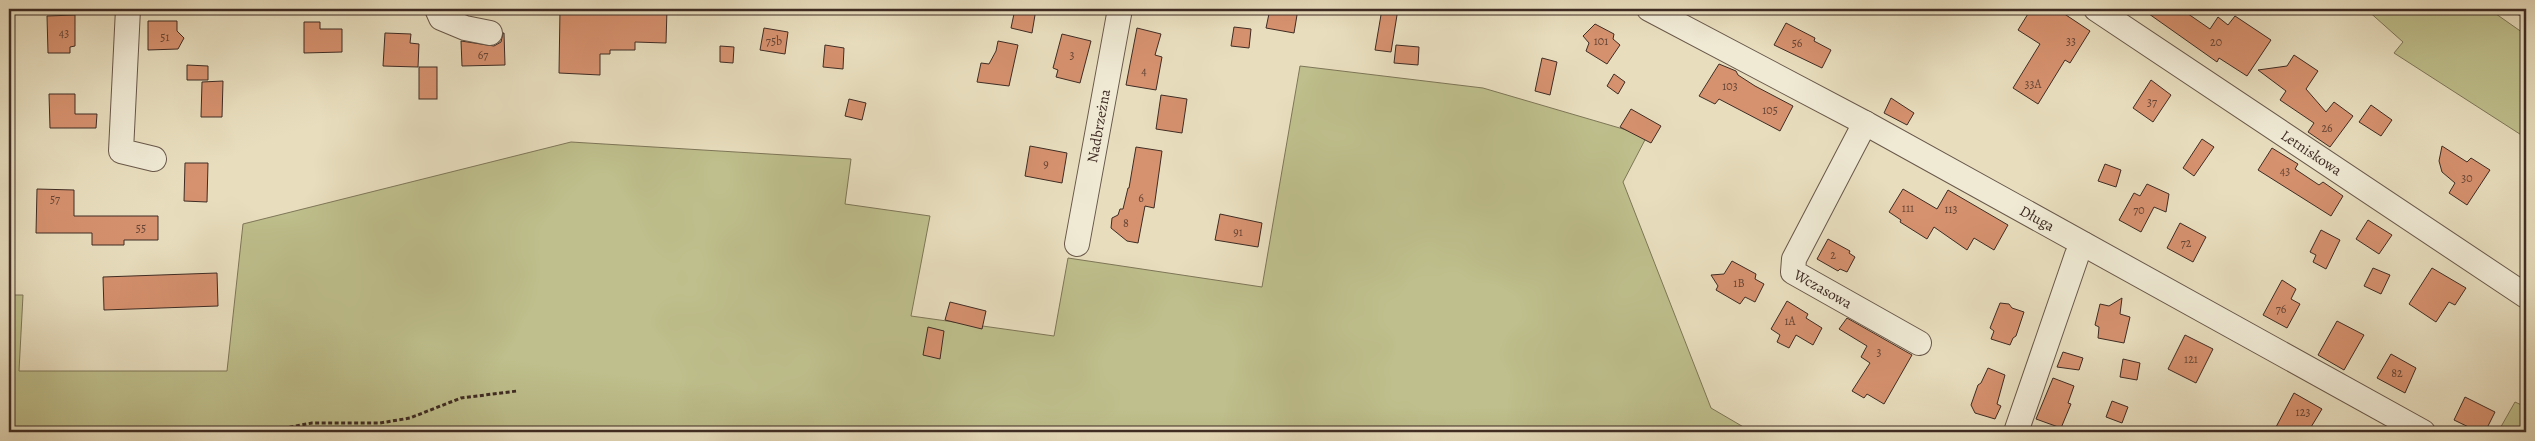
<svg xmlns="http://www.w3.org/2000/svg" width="2535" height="441" font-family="Alegreya,serif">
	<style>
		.green { fill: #bebf8c; stroke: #7e7658 }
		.building { fill: #d6916e; stroke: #3f2c24 }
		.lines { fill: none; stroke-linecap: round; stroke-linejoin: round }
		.minor-casing { stroke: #69584a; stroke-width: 26 }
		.path { stroke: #3f2c24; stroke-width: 3; stroke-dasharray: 4 2.5; stroke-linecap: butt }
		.minor { stroke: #f0ead5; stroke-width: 24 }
		.rail { stroke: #3f2c24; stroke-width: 4; stroke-dasharray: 9 9; stroke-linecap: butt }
		.labels { text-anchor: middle; stroke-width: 4; stroke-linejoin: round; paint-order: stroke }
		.number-label { font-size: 12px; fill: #654536 }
		.street-label { font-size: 15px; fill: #3f2c24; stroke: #f0ead5 }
	</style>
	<rect width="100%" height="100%" fill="#e8debe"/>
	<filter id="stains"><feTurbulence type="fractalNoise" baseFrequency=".004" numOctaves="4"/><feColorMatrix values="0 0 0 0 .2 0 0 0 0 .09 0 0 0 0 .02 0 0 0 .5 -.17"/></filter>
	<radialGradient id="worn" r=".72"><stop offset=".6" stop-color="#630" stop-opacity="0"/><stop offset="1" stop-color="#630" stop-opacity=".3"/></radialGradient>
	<g class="green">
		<path d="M2366,9H2489L2526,35V138L2394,53L2403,42Z"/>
		<path d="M1300,66L1483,88L1647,136L1623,182L1711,408L1752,432H9V295H23L19,371H227L243,224L571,142L851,159L845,204L930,216L911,316L1054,336L1068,258L1262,287Z"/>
		<path d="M2515,402L2526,407V432H2498Z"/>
	</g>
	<g class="building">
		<path d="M560,9H667L666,43L635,42V50H610V54H600V75L559,73Z"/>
		<path d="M1015,9H1036L1032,33L1011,28Z"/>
		<path d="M1270,9H1298L1294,33L1266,28Z"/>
		<path d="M1382,9H1398L1391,52L1375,50Z"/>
		<path d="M2031,9H2057L2090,31L2070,63L2065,60L2038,104L2013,88L2040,44L2018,30Z"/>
		<path d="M2142,9H2181L2210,29L2218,17L2228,25L2235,16L2271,40L2247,76L2219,58L2217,62Z"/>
		<path d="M75,15V46L70,47V53H48L47,16Z"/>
		<path d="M148,21H177V31L184,38L178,49L148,50Z"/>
		<path d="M304,22H320V29H342V52L304,53Z"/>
		<path d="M1786,23L1815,38L1814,41L1831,50L1822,68L1774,45Z"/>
		<path d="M1595,24L1614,34L1613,39L1620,45L1607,64L1586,51L1589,43L1583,36Z"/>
		<path d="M1234,27L1251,29L1249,48L1231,46Z"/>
		<path d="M764,28L788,32L785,54L760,50Z"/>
		<path d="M1137,28L1161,34L1155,55L1162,57L1156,90L1126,85Z"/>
		<path d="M385,33L411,34L410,43L419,44L418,67L383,66Z"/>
		<path d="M503,33H504L505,65L462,66L461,41L494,46L501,42Z"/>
		<path d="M1062,34L1091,41L1080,83L1056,77L1058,70L1053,68Z"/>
		<path d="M998,41L1018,45L1009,86L977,82L981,63L989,64L996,51Z"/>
		<path d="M825,45L844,48L843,69L823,67Z"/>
		<path d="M1396,45L1419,47L1418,65L1394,63Z"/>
		<path d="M720,46L734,47L733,63L720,62Z"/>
		<path d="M2294,55L2318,71L2306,89L2326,112L2334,102L2353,116L2330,147L2308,132L2314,123L2280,100L2286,91L2258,70L2287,66Z"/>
		<path d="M1542,58L1557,62L1550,95L1535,91Z"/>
		<path d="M1719,64L1736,71L1738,75L1755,86L1793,106L1780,131L1719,99L1715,104L1699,96Z"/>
		<path d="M187,65L208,66V80H187Z"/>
		<rect x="419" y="67" width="18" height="32"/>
		<path d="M1614,74L1625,82L1618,94L1607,86Z"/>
		<path d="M2151,80L2171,95L2153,122L2133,108Z"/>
		<path d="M223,81L222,117H201L202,82Z"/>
		<path d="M49,94H75V114H97L96,128H50Z"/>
		<path d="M1161,95L1187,99L1182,133L1156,129Z"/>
		<path d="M1891,98L1914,113L1907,125L1884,113Z"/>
		<path d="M849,99L866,103L862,120L845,116Z"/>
		<path d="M2371,105L2392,120L2381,136L2359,122Z"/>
		<path d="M1631,109L1661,126L1651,143L1620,127Z"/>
		<path d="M2202,139L2214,147L2194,176L2183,168Z"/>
		<path d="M1030,146L1067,153L1062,183L1025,176Z"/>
		<path d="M2442,146L2467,162L2471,158L2490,170L2467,205L2449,193L2455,183L2442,172L2439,161Z"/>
		<path d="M1136,147L1162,151L1154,208L1145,206L1138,243L1127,241L1111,228L1112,218L1118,215L1120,209H1123L1128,188H1129Z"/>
		<path d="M2272,148L2298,164L2295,169L2319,185L2323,182L2343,196L2331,216L2258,170Z"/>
		<path d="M185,163H208L207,202L184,201Z"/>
		<path d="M2105,164L2121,170L2116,187L2098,181Z"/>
		<path d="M2147,184L2169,194L2166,212L2154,207L2141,232L2119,220L2134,193L2140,196Z"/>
		<path d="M37,189L74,190V216H158V240H124V245H92V233H36Z"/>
		<path d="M1903,189L1937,209L1948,190L2008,225L1994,250L1974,238L1967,250L1934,227L1927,239L1900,222L1901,220L1889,212Z"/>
		<path d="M1220,214L1262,223L1258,247L1215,240Z"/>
		<path d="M2368,220L2392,235L2379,254L2356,239Z"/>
		<path d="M2180,223L2206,237L2193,262L2167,248Z"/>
		<path d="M2321,230L2340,240L2326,269L2313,262L2316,255L2310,252Z"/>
		<path d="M1828,239L1850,251L1849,253L1855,257L1847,272L1840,269L1838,271L1817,259Z"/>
		<path d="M1732,261L1756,274L1755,279L1764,284L1755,302L1745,297L1740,304L1716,290L1718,286L1711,275L1724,274Z"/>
		<path d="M2373,268L2390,275L2381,294L2364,286Z"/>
		<path d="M2432,268L2466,288L2455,305L2449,302L2436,322L2409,304Z"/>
		<path d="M217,273L218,306L104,310L103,277Z"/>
		<path d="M2282,280L2296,289L2291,299L2300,304L2287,328L2263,315Z"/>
		<path d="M2122,298L2120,314L2130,317L2124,343L2098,338L2099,327L2095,325L2100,304L2109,306Z"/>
		<path d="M1787,301L1808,314L1806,318L1822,328L1813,345L1796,335L1789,348L1777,342L1780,335L1771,329Z"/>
		<path d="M950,302L986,311L982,329L945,320Z"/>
		<path d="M2000,303L2009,304L2012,308L2024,312L2016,336L2013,338L2010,345L1991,339L1994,331L1990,328Z"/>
		<path d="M1847,318L1912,355L1884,404L1867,394L1864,398L1852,391L1870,363L1861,357L1867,346L1839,329Z"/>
		<path d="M2337,321L2364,335L2344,370L2318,355Z"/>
		<path d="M928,327L944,331L940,359L923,355Z"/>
		<path d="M2185,335L2213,349L2196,383L2168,369Z"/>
		<path d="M2063,352L2083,358L2079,370L2057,367Z"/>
		<path d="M2391,354L2416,368L2405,393L2377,378Z"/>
		<path d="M2123,359L2140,363L2137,380L2120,377Z"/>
		<path d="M1988,368L2005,375L1997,404L2001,406L1995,419L1975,413L1971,405L1978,385L1981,383Z"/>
		<path d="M2053,378L2074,386L2068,403L2071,404L2061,428L2036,419Z"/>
		<path d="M2294,393L2322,409L2308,432H2286L2276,427Z"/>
		<path d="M2465,397L2495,412L2485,432H2479L2454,420Z"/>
		<path d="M2112,401L2128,407L2122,423L2106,417Z"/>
	</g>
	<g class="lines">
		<defs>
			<g id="minor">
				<path d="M128,9L121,151L154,159"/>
				<path d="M437,9L441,18L465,28L490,33"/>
				<path id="s1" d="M1649,9L1865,123L2423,432"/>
				<path id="s2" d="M2096,9L2526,296"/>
				<path id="s3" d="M1865,123L1794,259L1793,272L1919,343"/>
				<path id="s4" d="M1077,244L1120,9"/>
				<path d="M2016,432L2077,255L2083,244"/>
			</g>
		</defs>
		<use href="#minor" class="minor-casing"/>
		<g class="path">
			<path d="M9,430L15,432"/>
			<path d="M264,432L312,423H380L410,418L461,398L517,391"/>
		</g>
		<use href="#minor" class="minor"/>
		<path class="rail" d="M2513,9L2526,18"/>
	</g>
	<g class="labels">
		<g class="number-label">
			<text x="64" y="37">43</text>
			<text x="165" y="41">51</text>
			<text x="774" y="45">75b</text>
			<text x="1601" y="45">101</text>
			<text x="2071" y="45">33</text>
			<text x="2216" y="46">20</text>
			<text x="1797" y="47">56</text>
			<text x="483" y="59">67</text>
			<text x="1072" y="59">3</text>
			<text x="1144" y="75">4</text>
			<text x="2033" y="88">33A</text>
			<text x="1730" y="90">103</text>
			<text x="2152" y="106">37</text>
			<text x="1770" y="114">105</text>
			<text x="2327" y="132">26</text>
			<text x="1046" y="168">9</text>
			<text x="2285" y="175">43</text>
			<text x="2467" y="182">30</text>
			<text x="1141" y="202">6</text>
			<text x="55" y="203">57</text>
			<text x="1908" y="212">111</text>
			<text x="1951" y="213">113</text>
			<text x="2139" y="214">70</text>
			<text x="1126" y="227">8</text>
			<text x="141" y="232">55</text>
			<text x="1238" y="236">91</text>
			<text x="2186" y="247">72</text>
			<text x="1833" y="259">2</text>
			<text x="1739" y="287">1B</text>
			<text x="2281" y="313">76</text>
			<text x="1790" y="325">1A</text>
			<text x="1879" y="356">3</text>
			<text x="2191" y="363">121</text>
			<text x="2397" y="377">82</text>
			<text x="2303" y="416">123</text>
		</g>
		<g class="street-label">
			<text dy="5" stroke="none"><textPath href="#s4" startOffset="120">Nadbrzeżna</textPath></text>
			<text dy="5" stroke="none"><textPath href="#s2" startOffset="259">Letniskowa</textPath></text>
			<text dy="5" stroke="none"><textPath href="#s1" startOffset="441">Długa</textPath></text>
			<text dy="5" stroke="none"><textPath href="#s3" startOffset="201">Wczasowa</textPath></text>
		</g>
	</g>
	<rect width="2535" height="441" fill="none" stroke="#e8debe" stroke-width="30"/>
	<rect x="10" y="10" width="2515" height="421" fill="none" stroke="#3f2c24" stroke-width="2.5"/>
	<rect x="15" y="15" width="2505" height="411" fill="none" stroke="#3f2c24"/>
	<rect width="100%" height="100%" filter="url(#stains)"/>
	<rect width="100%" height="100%" fill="url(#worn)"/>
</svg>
